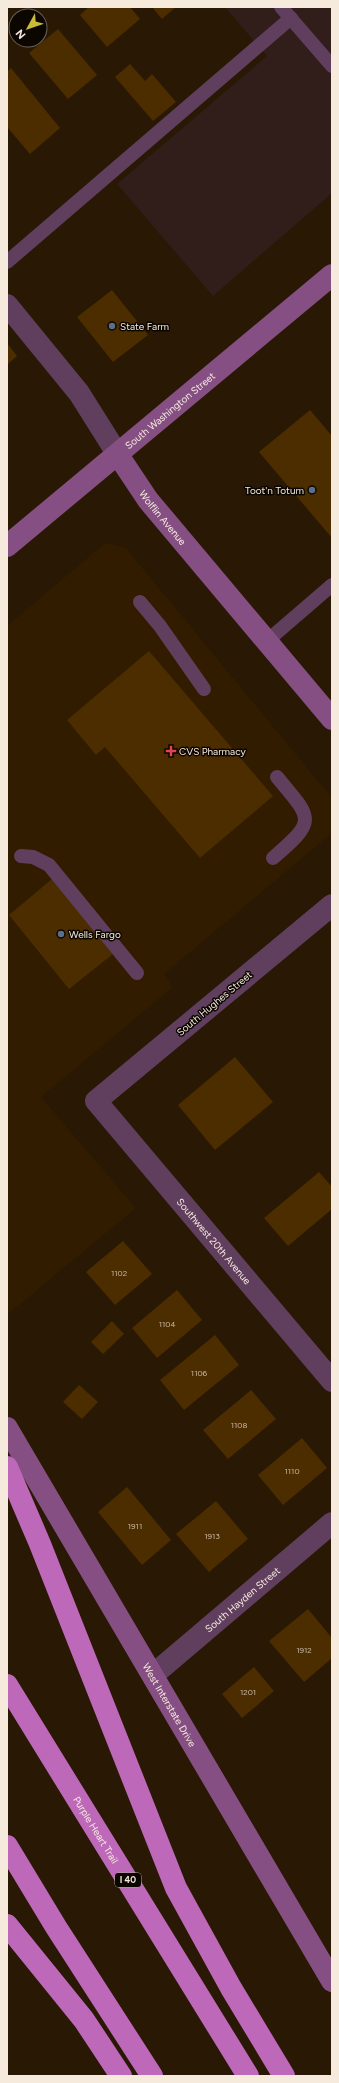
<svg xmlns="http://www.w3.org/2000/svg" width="339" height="2083" font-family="Figtree,sans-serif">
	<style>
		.built { fill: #311c00 }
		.education { fill: #311e1b }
		.building { fill: #4c2d00 }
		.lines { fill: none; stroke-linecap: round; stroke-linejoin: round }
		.service { stroke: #603e5e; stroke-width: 14 }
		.minor { stroke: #603e5e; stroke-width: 22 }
		.tertiary { stroke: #603e5e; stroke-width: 22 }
		.secondary { stroke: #854f83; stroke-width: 22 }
		.motorway { stroke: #bd68b9; stroke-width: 22 }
		.service-dot { fill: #5c6f8a; stroke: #0c0601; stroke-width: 1.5 }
		.health-dot { fill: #e0444e; stroke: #0c0601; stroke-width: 1.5 }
		.labels { text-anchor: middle; stroke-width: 3; stroke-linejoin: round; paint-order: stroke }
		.number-label { font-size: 8px; fill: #ccbba6 }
		.shield { fill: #0c0601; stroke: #b0a69b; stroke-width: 1 }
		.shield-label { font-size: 9px; font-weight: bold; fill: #f6eadd }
		.poi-label { font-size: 10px; fill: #f6eadd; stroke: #0c0601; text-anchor: start }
		.street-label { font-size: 10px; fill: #f6eadd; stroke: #0c0601 }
	</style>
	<rect width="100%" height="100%" fill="#291803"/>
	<path class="built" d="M105,543L126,548L332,798V833L164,974L173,987L41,1097L136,1208L7,1315V626Z"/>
	<path class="education" d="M225,7H332V193L213,296L117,184L267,56Z"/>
	<g class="building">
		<path d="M89,7H130L140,19L107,47L80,15Z"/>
		<path d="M152,7H176L162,19Z"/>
		<path d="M58,29L97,75L68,99L29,53Z"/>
		<path d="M130,64L145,81L152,74L176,102L153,121L115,77Z"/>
		<path d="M11,68L60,128L30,154L7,127V72Z"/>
		<path d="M112,290L148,335L113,362L77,317Z"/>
		<path d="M7,343L17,356L7,365Z"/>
		<path d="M310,410L332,436V538L259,452Z"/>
		<path d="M149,651L273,796L200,858L105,747L96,755L67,720Z"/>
		<path d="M52,879L113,954L69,989L9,915Z"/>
		<path d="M235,1057L273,1102L215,1150L178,1105Z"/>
		<path d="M319,1172L332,1187V1209L288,1246L264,1218Z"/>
		<path d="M123,1241L152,1274L115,1305L86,1272Z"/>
		<path d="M177,1290L202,1320L157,1358L132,1328Z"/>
		<path d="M112,1321L124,1334L103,1354L91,1342Z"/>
		<path d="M215,1335L239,1365L184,1410L160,1380Z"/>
		<path d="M79,1385L98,1402L82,1419L63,1402Z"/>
		<path d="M251,1390L276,1419L228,1459L203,1430Z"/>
		<path d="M302,1438L327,1468L283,1505L258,1475Z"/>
		<path d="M127,1487L171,1540L142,1565L98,1512Z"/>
		<path d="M216,1501L248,1539L209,1572L176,1534Z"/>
		<path d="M308,1609L332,1638V1658L304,1682L269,1641Z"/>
		<path d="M254,1667L274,1691L242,1718L222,1694Z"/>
	</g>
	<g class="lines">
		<g class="service">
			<path d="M281,7L332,66"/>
			<path d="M7,262L291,18"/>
			<path d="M140,602L160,626L204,689"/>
			<path d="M267,641L332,585"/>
			<path d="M21,856L33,857L49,865L137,973"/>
			<path d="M273,858C317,820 313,820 277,777"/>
		</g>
		<g class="minor">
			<path id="s1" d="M332,905L96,1101L332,1381"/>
			<path id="s2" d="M153,1675L332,1523"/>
		</g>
		<path class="tertiary" d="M7,305L79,393L118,455"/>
		<g class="secondary">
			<path id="s3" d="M118,455L148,500L332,719"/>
			<path id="s4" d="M7,546L332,275"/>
			<path id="s5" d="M7,1428L332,1981"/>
		</g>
		<g class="motorway">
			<path d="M7,1467L40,1544L176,1888L231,1988L284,2076"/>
			<path id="s6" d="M7,1685L248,2076"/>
			<path d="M7,1846L56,1927L152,2076"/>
			<path d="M7,1925L84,2020L121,2076"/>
		</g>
	</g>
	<g class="service-dot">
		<circle cx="112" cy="326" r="4"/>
		<circle cx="312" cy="490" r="4"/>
		<circle cx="61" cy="934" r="4"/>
	</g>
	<path class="health-dot" d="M169 745h4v4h4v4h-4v4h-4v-4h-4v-4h4z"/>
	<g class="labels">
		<g class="number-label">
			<text x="119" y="1276">1102</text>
			<text x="167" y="1327">1104</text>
			<text x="199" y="1376">1106</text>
			<text x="239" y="1428">1108</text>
			<text x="292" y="1474">1110</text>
			<text x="135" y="1529">1911</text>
			<text x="212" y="1539">1913</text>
			<text x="304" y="1653">1912</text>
			<text x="248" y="1695">1201</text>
		</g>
		<rect class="shield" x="115" y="1873" width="26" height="14" rx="3"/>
		<g class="shield-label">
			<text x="128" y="1883">I 40</text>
		</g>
		<g class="poi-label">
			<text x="120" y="330">State Farm</text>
			<text x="304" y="494" text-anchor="end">Toot'n Totum</text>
			<text x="179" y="755">CVS Pharmacy</text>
			<text x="69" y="938">Wells Fargo</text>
		</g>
		<g class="street-label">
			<text dy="4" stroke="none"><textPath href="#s4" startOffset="212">South Washington Street</textPath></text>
			<text dy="4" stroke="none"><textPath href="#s3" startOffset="77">Wolflin Avenue</textPath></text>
			<text transform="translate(214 1003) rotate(-40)" y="4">South Hughes Street</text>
			<text dy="4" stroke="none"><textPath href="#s1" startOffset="490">Southwest 20th Avenue</textPath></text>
			<text dy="4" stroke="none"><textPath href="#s2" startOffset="117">South Hayden Street</textPath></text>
			<text dy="4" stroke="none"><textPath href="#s5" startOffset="321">West Interstate Drive</textPath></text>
			<text dy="4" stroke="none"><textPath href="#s6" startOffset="170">Purple Heart Trail</textPath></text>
		</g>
	</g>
	<rect width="339" height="2083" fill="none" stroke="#f6eadd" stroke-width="16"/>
	<g transform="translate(28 28) rotate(230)"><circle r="19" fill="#0c0601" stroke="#6a6159"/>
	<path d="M0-3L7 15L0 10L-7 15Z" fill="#caba3a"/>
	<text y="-6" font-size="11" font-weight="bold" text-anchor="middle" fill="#f6eadd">N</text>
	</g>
</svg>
